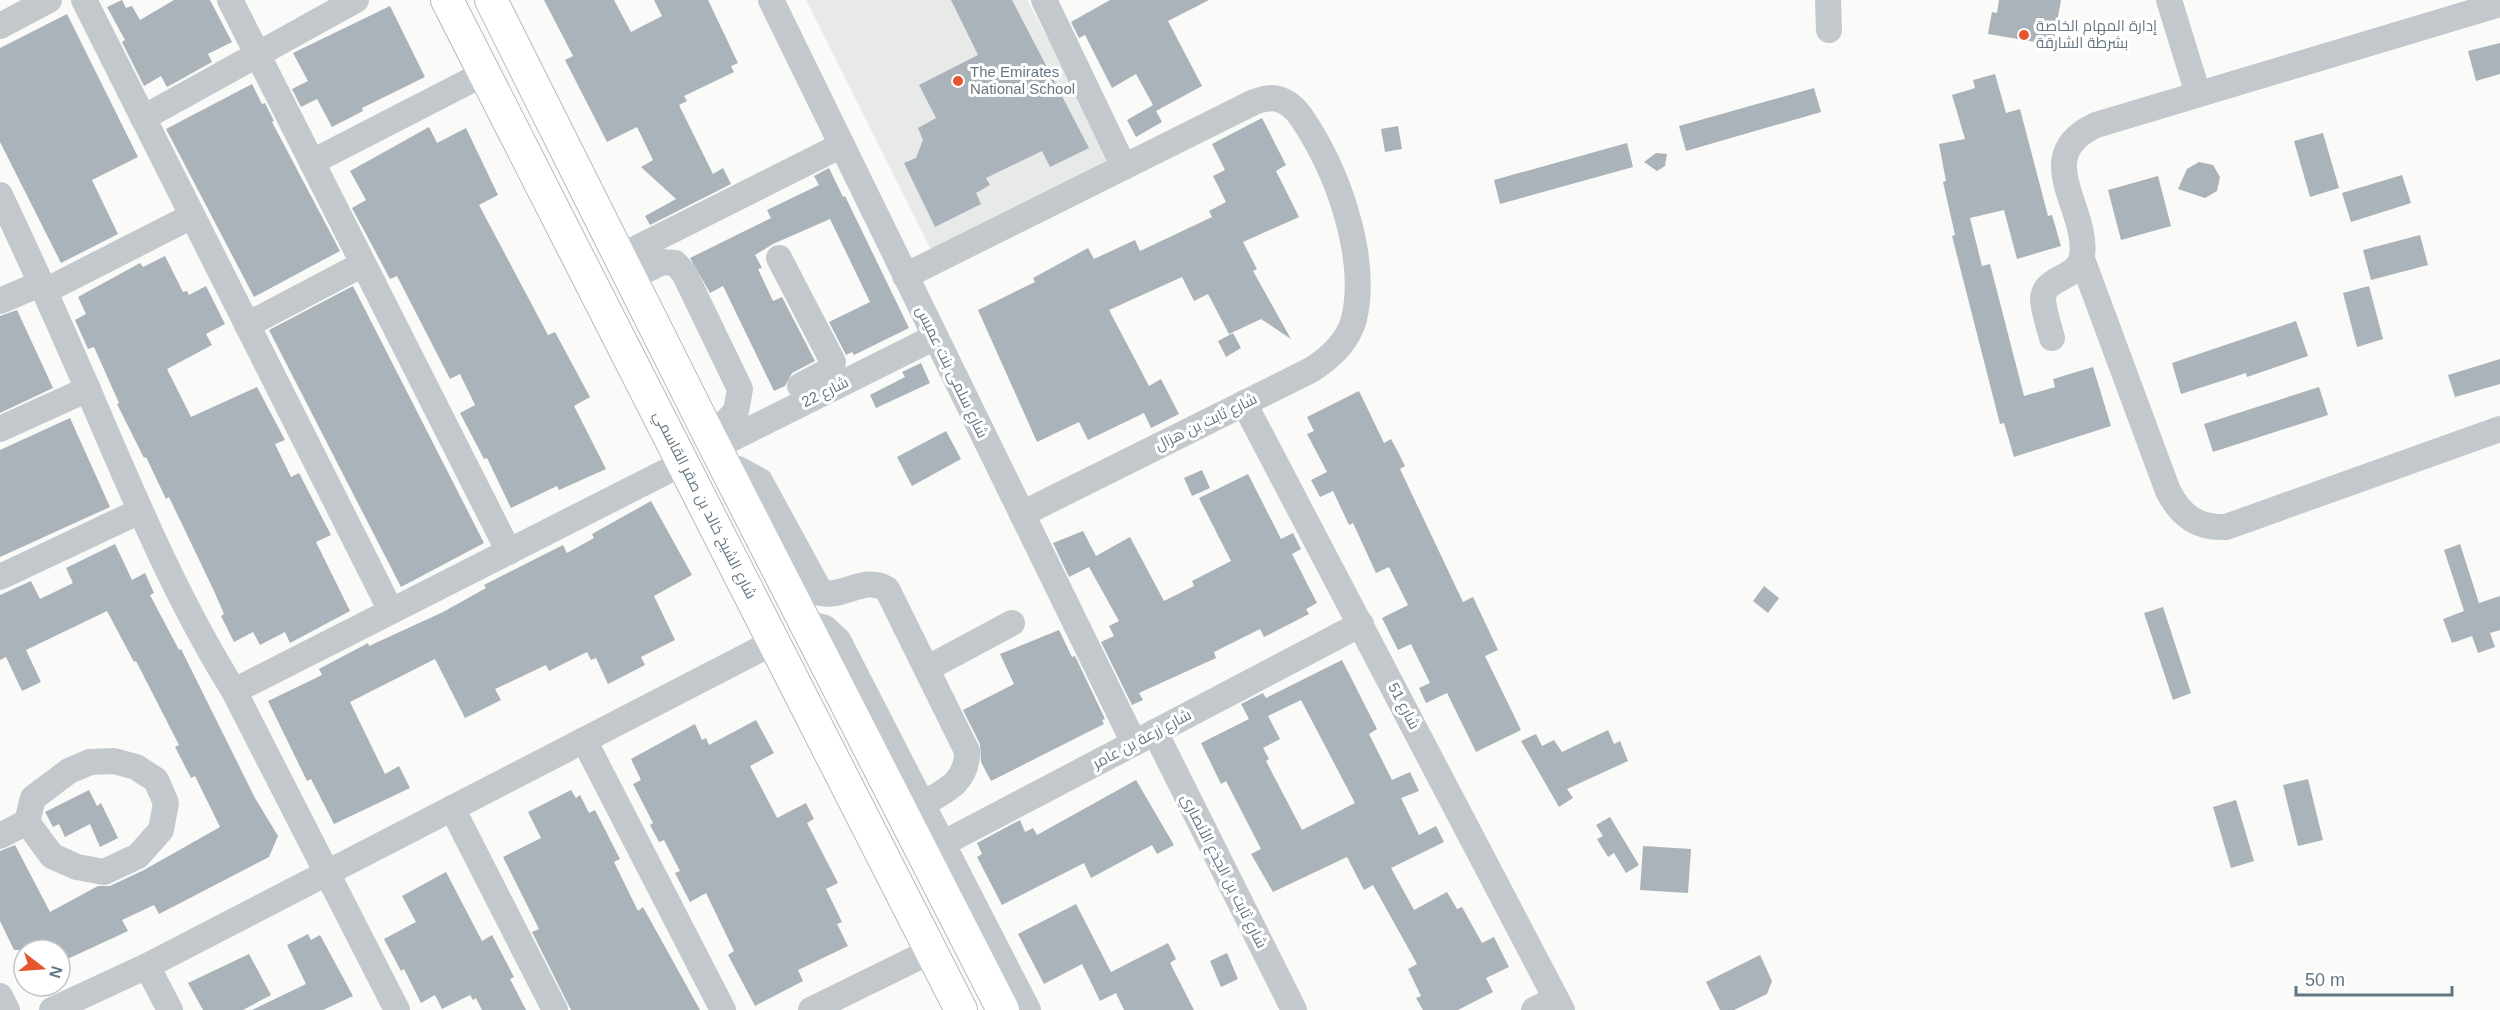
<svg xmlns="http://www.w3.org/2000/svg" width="2500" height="1010" font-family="Arial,Cairo,sans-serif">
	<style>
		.built { fill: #e8e9e9 }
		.building { fill: #aab3b9; fill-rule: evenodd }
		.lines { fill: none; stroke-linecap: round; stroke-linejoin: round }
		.major-casing { stroke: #b5babe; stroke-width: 34 }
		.minor { stroke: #c3c8cc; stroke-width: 26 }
		.major { stroke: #fff; stroke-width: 32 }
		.poi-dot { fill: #e4572e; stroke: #fff; stroke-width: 2 }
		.labels { text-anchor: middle; stroke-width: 6; stroke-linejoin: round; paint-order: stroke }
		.poi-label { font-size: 15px; fill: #657683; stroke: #fff; text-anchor: start }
		.street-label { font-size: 15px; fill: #657683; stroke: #fff }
	</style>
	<rect width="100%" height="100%" fill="#fafaf8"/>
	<path class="built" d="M806,0H1027L1114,161L934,256Z"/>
	<g class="building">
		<path d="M122,0L126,8L132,6L140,20L174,0H210L232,42L208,54L212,62L167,87L161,76L144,86L122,42L125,40L107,7Z"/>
		<path d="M544,0H614L631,32L662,16L654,0H708L738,63L731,66L734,72L684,96L687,101L679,105L713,174L723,168L731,184L650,225L645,216L676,199L641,167L653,160L637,127L607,142L565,60L573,56Z"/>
		<path d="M951,0H1012L1089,148L1050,167L1042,151L986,178L990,185L976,193L981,204L935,227L904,163L916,158L923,140L918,128L936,118L919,85L978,55Z"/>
		<path d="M1110,0H1209L1168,21L1202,86L1156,111L1162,122L1136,137L1127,120L1153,105L1136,74L1112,88L1085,35L1079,38L1071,22Z"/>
		<path d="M1999,0H2061L2053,45L1988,34L1992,12L1997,13Z"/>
		<path d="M390,6L425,77L362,108L363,111L332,127L317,99L301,107L292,89L308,81L293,53Z"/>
		<path d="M67,14L138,157L92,180L118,234L61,263L0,142V48Z"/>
		<path d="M2500,43V74L2476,81L2468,51Z"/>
		<path d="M1995,74L2006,113L2020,109L2048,216L2052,215L2061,246L2017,259L2004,210L1970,218L1982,266L1990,264L2024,396L2055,387L2053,379L2093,367L2111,426L2014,457L2004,423L2000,424L1952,236L1955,235L1943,182L1946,181L1939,144L1965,139L1952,95L1975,88L1973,80Z"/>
		<path d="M252,84L262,104L265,103L274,121L272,122L340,251L254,297L166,129Z"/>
		<path d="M1814,88L1821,112L1686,151L1679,126Z"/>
		<path d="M1262,118L1286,165L1276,171L1299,217L1243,242L1257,269L1253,271L1291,339L1261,319L1229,334L1208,294L1194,301L1182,277L1109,310L1149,386L1161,379L1179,414L1151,428L1144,413L1088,440L1079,422L1037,442L978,310L1035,282L1033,278L1088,248L1094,259L1135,240L1140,251L1212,217L1209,211L1226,202L1213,176L1225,170L1212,144Z"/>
		<path d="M1398,126L1402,149L1385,152L1381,129Z"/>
		<path d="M429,127L437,143L466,128L498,195L479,205L548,335L555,332L590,397L574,406L606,469L559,490L557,486L511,508L487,458L484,459L460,413L475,405L460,374L450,379L397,276L390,279L352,208L366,200L350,171Z"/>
		<path d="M2323,133L2339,188L2310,197L2294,141Z"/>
		<path d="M1627,143L1633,167L1500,204L1494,180Z"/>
		<path d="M1656,153L1667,154L1665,166L1657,171L1644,162Z"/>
		<path d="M2199,162L2213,165L2220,177L2217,191L2205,198L2178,189L2187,169Z"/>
		<path d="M829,168L843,197L845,196L909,328L854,355L852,352L846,355L829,322L870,302L830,219L773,244L755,255L762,268L758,269L773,301L782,297L815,361L792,373L785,386L774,391L723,286L710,293L690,258L771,218L767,210L819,185L814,176Z"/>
		<path d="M2402,175L2411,203L2351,222L2342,193Z"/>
		<path d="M2158,176L2171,226L2121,240L2108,190Z"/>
		<path d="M2420,235L2428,265L2371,280L2363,250Z"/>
		<path d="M165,256L183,292L187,291L189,295L206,286L225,324L206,334L212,345L167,369L191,417L257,387L285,440L275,444L291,477L299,473L331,535L316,542L350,611L290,643L285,632L260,645L253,632L234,642L221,616L224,614L214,591L169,497L166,499L146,457L144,458L117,404L119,403L94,347L88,349L75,320L86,314L78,297L140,263L143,267Z"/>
		<path d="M353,286L484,543L401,587L269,330Z"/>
		<path d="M2369,286L2383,339L2357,347L2343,293Z"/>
		<path d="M17,310L53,388L0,413V316Z"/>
		<path d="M2296,321L2308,356L2247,377L2246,373L2181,394L2172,363Z"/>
		<path d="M1233,333L1241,348L1226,357L1218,341Z"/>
		<path d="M2500,359V384L2455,397L2448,375Z"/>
		<path d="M921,363L930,383L876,408L870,395L905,377L902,372Z"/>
		<path d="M2319,387L2328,415L2213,452L2204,424Z"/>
		<path d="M1359,391L1384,443L1391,439L1400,456L1405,466L1400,469L1463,602L1473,597L1498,650L1485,656L1521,730L1476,752L1447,693L1426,703L1419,688L1430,683L1411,644L1398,650L1382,618L1408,605L1389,567L1376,573L1353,523L1349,525L1333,491L1320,497L1311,480L1327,472L1307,434L1314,431L1307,417Z"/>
		<path d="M70,418L110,507L0,557V450Z"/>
		<path d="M946,431L961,459L912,486L897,457Z"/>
		<path d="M1202,470L1210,488L1192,496L1184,478Z"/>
		<path d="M1248,474L1281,539L1293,533L1301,549L1292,554L1317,603L1306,609L1309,614L1264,637L1260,629L1214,652L1216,658L1139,693L1143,700L1132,705L1101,642L1114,636L1109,626L1119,621L1089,567L1069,577L1053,543L1083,531L1096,556L1130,537L1164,601L1194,586L1192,581L1231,561L1199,498Z"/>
		<path d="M651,501L692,575L654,596L675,640L641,657L645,665L608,684L596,658L591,660L587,652L549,671L546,665L495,689L501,700L465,718L435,659L350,702L385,774L399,766L410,788L334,824L311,779L307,781L268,701L322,675L319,669L368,643L369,646L443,612L486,588L484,585L563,545L567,553L594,538L592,534Z"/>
		<path d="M115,544L132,580L145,573L154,593L150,595L179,650L181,649L255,798L278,836L269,857L159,914L154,905L122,920L128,931L61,962L60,950H14L0,921V851L15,845L50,912L98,886H110L144,870L220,827L195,776L191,778L175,747L179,745L136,661L134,662L107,611L26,650L41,682L22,691L6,657L0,660V595L31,581L40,599L73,583L66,568Z"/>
		<path d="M2460,544L2479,603L2500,596V630L2490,633L2495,647L2478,653L2472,636L2452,643L2443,619L2464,611L2444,550Z"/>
		<path d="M1764,586L1779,598L1768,613L1753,601Z"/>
		<path d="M2163,607L2191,693L2173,700L2144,613Z"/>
		<path d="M1059,630L1072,657L1075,656L1105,719L1102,720L1104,724L991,781L981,762L980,744L963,710L1014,684L1000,654Z"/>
		<path d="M1342,660L1377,729L1369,734L1392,780L1410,772L1419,791L1401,798L1419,835L1436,826L1444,842L1391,868L1414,910L1447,892L1457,909L1462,907L1482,943L1494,937L1509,967L1486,978L1493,992L1458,1010H1423L1416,998L1421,996L1408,969L1417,964L1373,885L1364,890L1347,857L1273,892L1251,854L1261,849L1226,781L1221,784L1201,743L1249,719L1241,704L1263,693L1266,698ZM1301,700L1355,803L1302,830L1266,761L1269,759L1263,748L1280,739L1268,716Z"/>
		<path d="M756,720L774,753L750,766L777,818L806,803L814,819L807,823L838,883L826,889L842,922L837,924L848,946L798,970L803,981L755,1006L728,955L734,951L706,893L690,902L675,873L680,871L664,840L659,842L650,825L653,823L633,784L641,780L631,759L695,724L702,740L706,738L709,745Z"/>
		<path d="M1608,730L1614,744L1620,741L1628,761L1567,789L1573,798L1559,807L1521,741L1536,734L1542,746L1554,740L1562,752Z"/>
		<path d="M2308,779L2323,840L2298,846L2283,785Z"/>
		<path d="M1136,780L1174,845L1157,854L1152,845L1091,878L1084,863L1002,905L977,857L982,854L977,843L1020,820L1025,832L1033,828L1037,835Z"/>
		<path d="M89,790L97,806L101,803L118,838L100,847L90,824L65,837L59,824L53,827L45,812Z"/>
		<path d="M571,790L576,798L580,795L589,813L595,810L620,859L614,862L638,911L643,907L700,1010H571L532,932L539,929L503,857L541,838L528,812Z"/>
		<path d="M2236,800L2254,861L2231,868L2213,807Z"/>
		<path d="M1610,817L1639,865L1626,873L1614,853L1608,857L1597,839L1603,836L1596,825Z"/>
		<path d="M1643,846L1691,849L1688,893L1640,890Z"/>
		<path d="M446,872L482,941L492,935L514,977L510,979L526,1010H482L476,998L473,1000L470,995L442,1009L435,995L421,1003L404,969L401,971L384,939L416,922L402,896Z"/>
		<path d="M1076,904L1111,972L1168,943L1176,959L1170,963L1194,1010H1124L1116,993L1100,1001L1082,964L1044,984L1018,934Z"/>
		<path d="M308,934L311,940L320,935L353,996L323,1010H252L306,984L287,945Z"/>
		<path d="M1227,953L1238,979L1221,987L1210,961Z"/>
		<path d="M249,954L271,995L243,1010H203L188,983Z"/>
		<path d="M1760,955L1772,981L1767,994L1734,1010H1720L1706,982Z"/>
	</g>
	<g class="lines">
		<defs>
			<g id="major">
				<path d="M447,0L961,1010"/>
				<path d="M491,0L711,439L1003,1010"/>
			</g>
		</defs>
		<use href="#major" class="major-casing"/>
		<g class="minor">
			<path d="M84,0L391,611"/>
			<path d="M230,0L509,552"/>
			<path d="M771,0L1134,743"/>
			<path d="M1044,0L1124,167"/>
			<path d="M1828,0L1829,30"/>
			<path d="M2169,0L2198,94"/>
			<path d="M0,26L49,0"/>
			<path d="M143,118L356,0"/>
			<path d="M312,162L485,73"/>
			<path d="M0,195C35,269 69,345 101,420C141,513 180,605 234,691L397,1010"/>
			<path d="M619,257L842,145"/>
			<path d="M779,258L833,362L830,370L800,386"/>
			<path d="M2082,259L2168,491C2181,516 2197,528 2226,527L2500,429"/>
			<path d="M905,276L1254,102C1263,99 1272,96 1281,100C1295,105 1302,118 1309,129C1340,179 1368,260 1354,319C1348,342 1330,358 1311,370L1022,514"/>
			<path d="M630,278L662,262L675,263L684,273L740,389L736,411L711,439"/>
			<path d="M45,291L192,216"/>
			<path d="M0,301L42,283"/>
			<path d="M247,325L363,264"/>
			<path d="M2052,338C2049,326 2043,310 2043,298C2045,276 2079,279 2082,256C2089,208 2029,156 2096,125L2500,4"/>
			<path d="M1244,403L1562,1010"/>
			<path d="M0,429L88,389"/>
			<path d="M715,447L935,337"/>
			<path d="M725,468L738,469L760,481L821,593C845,598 864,575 887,589L967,751C968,781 946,791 922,804"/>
			<path d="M0,577L140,511"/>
			<path d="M804,622L825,628L838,640L1028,1010"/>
			<path d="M928,668L1012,623"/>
			<path d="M234,691L683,463"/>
			<path d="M1155,732L1294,1010"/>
			<path d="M584,740L723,1010"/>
			<path d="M452,808L555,1010"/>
			<path d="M0,836L27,822L33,798L69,771L90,762L114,761L136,767L156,780L166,803L161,830L138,856L104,872L77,867L52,856L27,822"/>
			<path d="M923,854L1361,624"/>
			<path d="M147,966L170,1010"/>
			<path d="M0,996L7,1010"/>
			<path d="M52,1010L147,966L774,642"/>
			<path d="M811,1010L931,951"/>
			<path d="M1534,1010L1556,999"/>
		</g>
		<use href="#major" class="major"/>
	</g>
	<g class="poi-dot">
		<circle cx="2024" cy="35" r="6"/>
		<circle cx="958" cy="81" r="6"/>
	</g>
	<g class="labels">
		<g class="poi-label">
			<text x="2036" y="31">إدارة المهام الخاصة<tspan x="2036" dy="17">بشرطة الشارقة</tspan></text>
			<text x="970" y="77">The Emirates<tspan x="970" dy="17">National School</tspan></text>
		</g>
		<g class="street-label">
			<text transform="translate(952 372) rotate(64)" y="5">شارع سلمى بنت عميس</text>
			<text transform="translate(825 392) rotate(-26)" y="5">شارع 22</text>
			<text transform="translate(1206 422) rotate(-26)" y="5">شارع ثابت بن هزال</text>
			<text transform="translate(705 505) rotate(63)" y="5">شارع الشيخ خالد بن صقر القاسمي</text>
			<text transform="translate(1404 706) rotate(62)" y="5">شارع 51</text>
			<text transform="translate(1142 739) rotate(-28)" y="5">شارع زرعة بن عامر</text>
			<text transform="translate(1224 871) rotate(63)" y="5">شارع ثابت بن الجذع الأنصاري</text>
		</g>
	</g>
	<g transform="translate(42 968) rotate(107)"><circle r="28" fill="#ffffff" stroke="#c1c8cd" stroke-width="1.5"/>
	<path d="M0-4.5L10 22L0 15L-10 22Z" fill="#e4572e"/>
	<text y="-9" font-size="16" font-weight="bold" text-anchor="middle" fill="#657683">N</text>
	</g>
	<path d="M2296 986v9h156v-9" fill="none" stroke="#657683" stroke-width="3"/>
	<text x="2305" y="986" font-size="18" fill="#657683" stroke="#ffffff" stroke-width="4.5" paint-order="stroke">50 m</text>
</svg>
